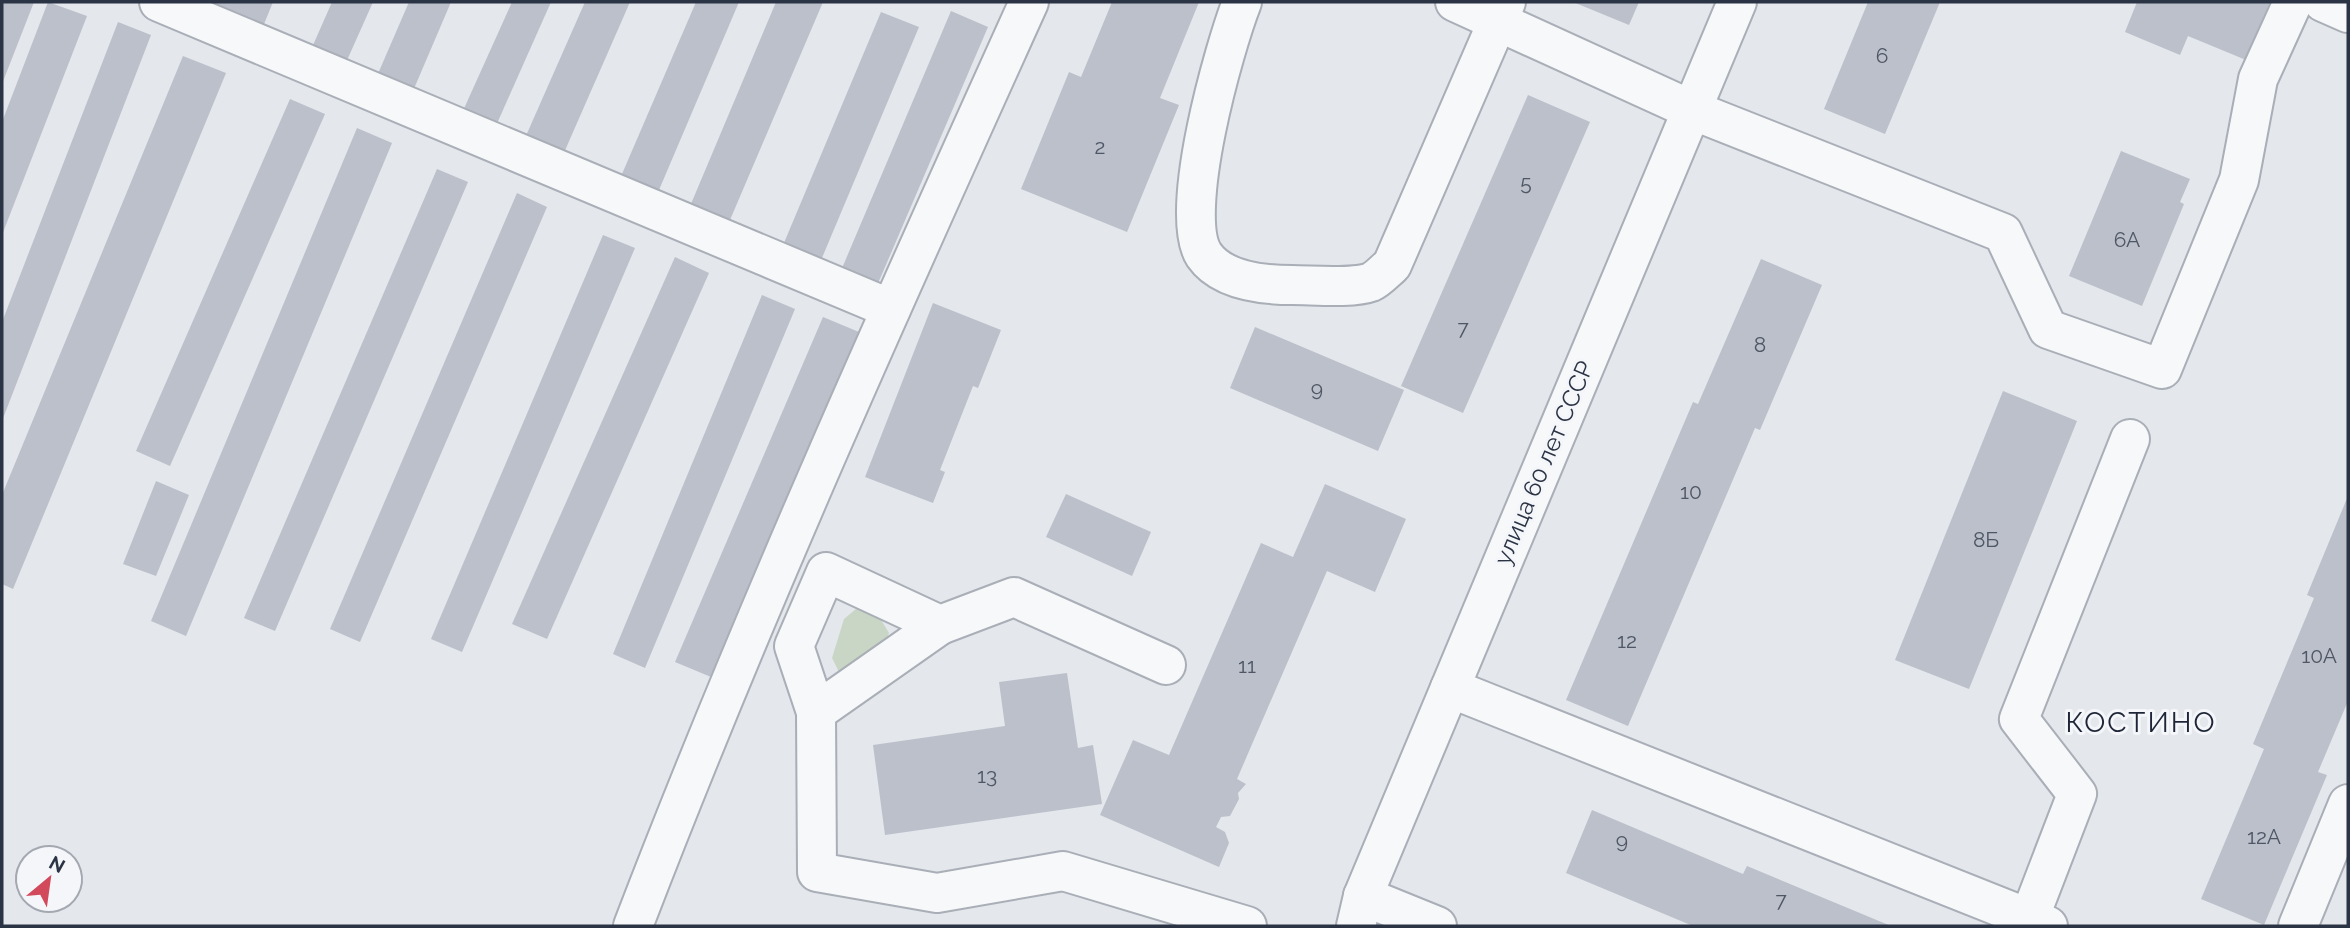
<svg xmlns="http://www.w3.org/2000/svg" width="2350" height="928" font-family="Raleway,sans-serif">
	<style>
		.green { fill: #c9d6c5 }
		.building { fill: #bbc0ca }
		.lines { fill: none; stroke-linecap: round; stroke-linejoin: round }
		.minor-casing { stroke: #a9aeb7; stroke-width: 42 }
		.minor { stroke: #f7f8fa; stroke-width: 38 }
		.labels { text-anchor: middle; stroke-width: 6; stroke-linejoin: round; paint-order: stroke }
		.number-label { font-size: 21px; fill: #4f5766 }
		.street-label { font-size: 24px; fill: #2b3445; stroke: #f4f6f9 }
		.quarter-label { font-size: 28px; letter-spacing: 2px; fill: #1d2536; stroke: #f4f6f9 }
	</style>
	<rect width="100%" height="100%" fill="#e4e7ec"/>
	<path class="green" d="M862,604L878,615L889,633L885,643L840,674L832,658L844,619Z"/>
	<g class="building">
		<path d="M2,2H34L2,84Z"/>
		<path d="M48,2L87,16L2,235V122Z"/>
		<path d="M202,2H273L262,29Z"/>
		<path d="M332,2H373L344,67L310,52Z"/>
		<path d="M409,2H451L413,91L377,76Z"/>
		<path d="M512,2H551L495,128L462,113Z"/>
		<path d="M585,2H630L563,155L525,138Z"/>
		<path d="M696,2H739L656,197L619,181Z"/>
		<path d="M776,2H823L727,227L688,211Z"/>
		<path d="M1112,2H1199L1160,98L1179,105L1127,232L1021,189L1069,72L1081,77Z"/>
		<path d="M1573,2H1639L1629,25Z"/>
		<path d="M1868,2H1940L1885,134L1824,109Z"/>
		<path d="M2137,2H2270L2246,60L2188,36L2180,55L2125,32Z"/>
		<path d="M951,11L988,27L876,288L840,273Z"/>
		<path d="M881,12L919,27L819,265L781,250Z"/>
		<path d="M118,22L151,35L2,421V322Z"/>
		<path d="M183,56L226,73L13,589L2,584V495Z"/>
		<path d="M1528,95L1590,122L1463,413L1401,386Z"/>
		<path d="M290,99L325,114L170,466L136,451Z"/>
		<path d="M357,128L392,143L186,636L151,621Z"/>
		<path d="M2121,151L2190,179L2180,202L2184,204L2142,306L2069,276Z"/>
		<path d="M437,169L468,182L275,631L244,618Z"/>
		<path d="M517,193L547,207L360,642L330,629Z"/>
		<path d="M603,235L635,248L462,652L431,639Z"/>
		<path d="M675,257L709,273L547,639L512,624Z"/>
		<path d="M1761,259L1822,285L1760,430L1755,428L1628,726L1566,700L1693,402L1698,404Z"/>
		<path d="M762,295L795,309L645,668L613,654Z"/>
		<path d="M933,303L1001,330L978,388L973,386L940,470L945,472L933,503L865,477Z"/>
		<path d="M823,317L859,332L711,677L675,662Z"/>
		<path d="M1255,327L1404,390L1378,451L1230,388Z"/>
		<path d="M2003,391L2077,421L1969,689L1895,660Z"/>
		<path d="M156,481L189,495L156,576L123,564Z"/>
		<path d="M1325,484L1406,519L1375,592L1327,571L1237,779L1246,784L1238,793L1239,799L1230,816L1221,817L1216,827L1225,832L1229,843L1219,867L1100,815L1133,740L1169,755L1261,543L1293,557Z"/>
		<path d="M1066,494L1151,532L1132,576L1046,537Z"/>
		<path d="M2348,496V701L2318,772L2327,775L2264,925L2201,899L2264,749L2253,744L2314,598L2307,595Z"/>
		<path d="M1067,673L1078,748L1093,745L1102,804L885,835L873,745L1005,726L999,682Z"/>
		<path d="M1592,810L1743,874L1747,866L1891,926H1693L1566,873Z"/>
	</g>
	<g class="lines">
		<defs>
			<g id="minor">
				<path d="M159,2L891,309"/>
				<path d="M1242,2C1224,48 1177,214 1204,255C1222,281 1263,285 1292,285C1313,285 1352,289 1371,282C1378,279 1386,270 1392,265L1506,2"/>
				<path d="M1455,2L1692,110L2003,233L2048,329L2162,369L2239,180L2258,79L2293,2"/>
				<path d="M2323,2L2348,13"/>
				<path d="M1166,665L1014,597L940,625L826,572L794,646L816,712L817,872L937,893L1063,871L1247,926"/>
				<path d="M1450,688L2048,926"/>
				<path d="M816,712L940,625"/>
				<path d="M1363,896L1437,926"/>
				<path d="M2029,919L2077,794L2019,719L2130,439"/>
				<path d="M633,926C753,613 891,307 1029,2"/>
				<path d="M1356,926L1363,896L1737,2"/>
				<path d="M2298,926L2348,804"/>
			</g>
		</defs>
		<use href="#minor" class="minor-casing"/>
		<use href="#minor" class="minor"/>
	</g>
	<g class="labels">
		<g class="number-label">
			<text x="1882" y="63">6</text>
			<text x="1100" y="154">2</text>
			<text x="1526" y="190">5</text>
			<text x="2127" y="247">6А</text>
			<text x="1463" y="335">7</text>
			<text x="1760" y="352">8</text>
			<text x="1317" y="396">9</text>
			<text x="1691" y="499">10</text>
			<text x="1986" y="547">8Б</text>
			<text x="1627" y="648">12</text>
			<text x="2319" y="663">10А</text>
			<text x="1247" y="673">11</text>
			<text x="987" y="783">13</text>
			<text x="2264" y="844">12А</text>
			<text x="1622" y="848">9</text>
			<text x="1781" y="907">7</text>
		</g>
		<g class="street-label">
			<text transform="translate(1544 463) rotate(-67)" y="8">улица 60 лет СССР</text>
		</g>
		<g class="quarter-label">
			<text x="2141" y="732">КОСТИНО</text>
		</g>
	</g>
	<rect width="2350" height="928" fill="none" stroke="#2b3445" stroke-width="7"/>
	<g transform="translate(49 879) rotate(29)"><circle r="33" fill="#f4f6f9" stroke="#a4a8b1" stroke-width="2"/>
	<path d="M0-5L12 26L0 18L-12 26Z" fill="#d1495b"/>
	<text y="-10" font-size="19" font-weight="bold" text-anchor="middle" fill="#2b3445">N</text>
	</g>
</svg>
